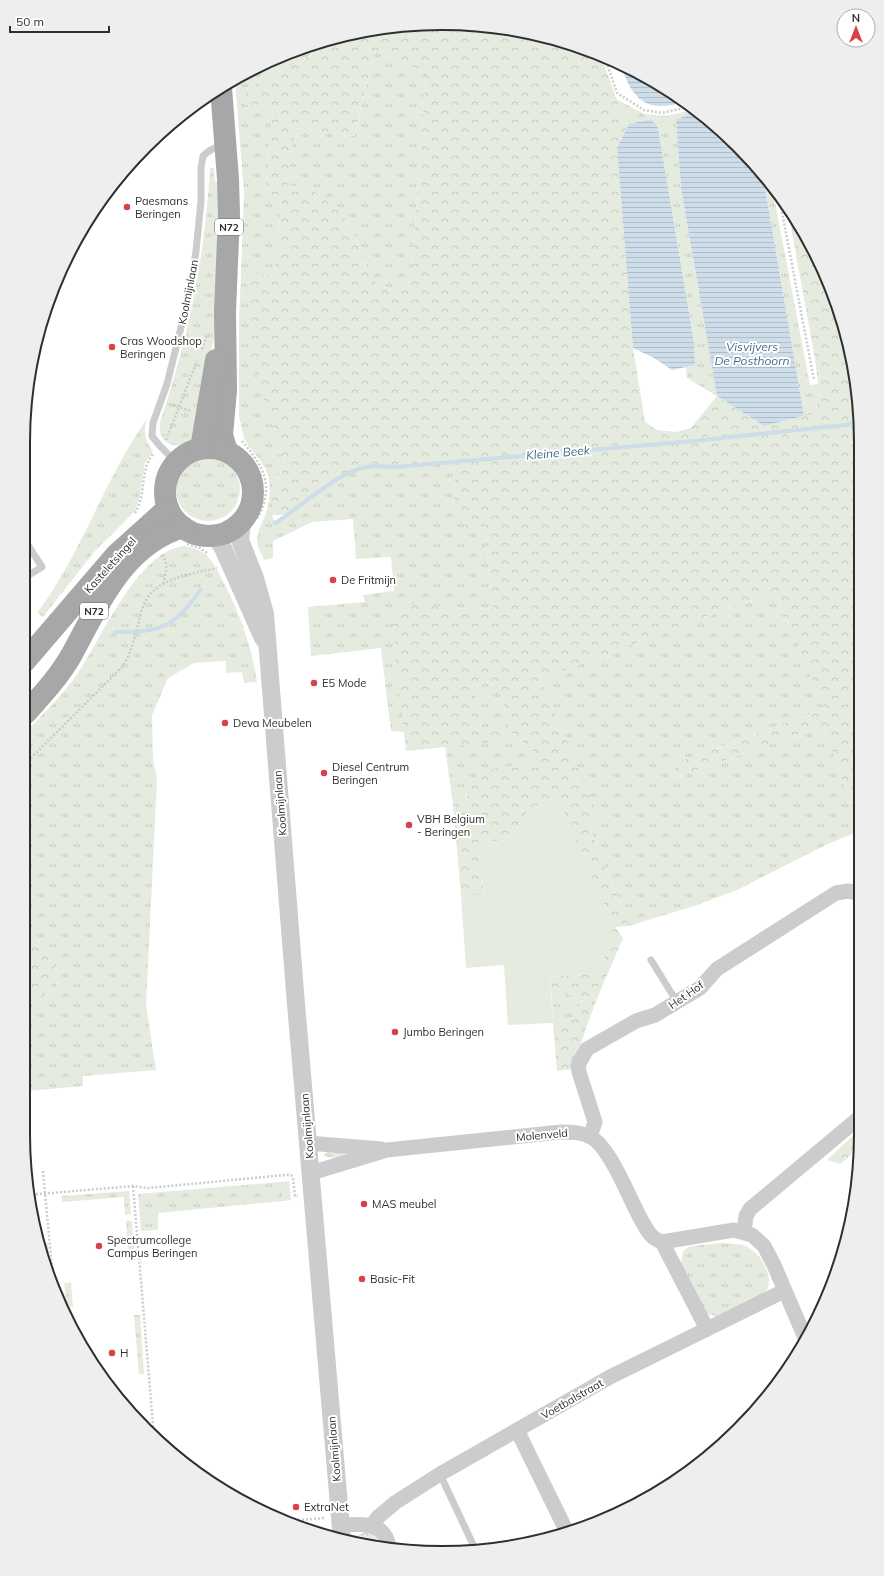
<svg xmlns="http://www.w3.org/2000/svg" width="884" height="1576" font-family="Mulish,sans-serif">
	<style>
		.grass { fill: url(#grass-tufts) }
		.forest { fill: url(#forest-crowns); fill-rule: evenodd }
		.garden { fill: #e5ebdf }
		.water { fill: url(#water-rules) }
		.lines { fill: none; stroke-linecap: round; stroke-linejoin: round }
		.stream { stroke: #cddde9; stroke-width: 4 }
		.path { stroke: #ccc; stroke-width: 2.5; stroke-dasharray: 2 2; stroke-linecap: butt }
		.service { stroke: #ccc; stroke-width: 7 }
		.minor { stroke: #ccc; stroke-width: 15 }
		.tertiary { stroke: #ccc; stroke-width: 18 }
		.primary { stroke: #a7a7a7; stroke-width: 22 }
		.poi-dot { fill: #d54347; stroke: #fff; stroke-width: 1.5 }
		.labels { text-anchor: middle; stroke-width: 4; stroke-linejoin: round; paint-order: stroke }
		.shield { fill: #fff; stroke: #6d6d6d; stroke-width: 1 }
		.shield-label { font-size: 10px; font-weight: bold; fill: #2f2f2f }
		.poi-label { font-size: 11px; fill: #2f2f2f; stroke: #fff; text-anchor: start }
		.street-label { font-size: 11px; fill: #2f2f2f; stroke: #fff }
		.water-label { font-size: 12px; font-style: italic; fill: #456c8a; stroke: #fff }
		.rim { fill: none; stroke: #2f2f2f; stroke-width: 2 }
	</style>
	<defs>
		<pattern id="grass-tufts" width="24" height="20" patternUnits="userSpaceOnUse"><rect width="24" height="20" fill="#e5ebdf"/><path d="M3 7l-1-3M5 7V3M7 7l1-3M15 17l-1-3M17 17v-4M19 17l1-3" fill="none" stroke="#c5cac0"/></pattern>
		<pattern id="forest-crowns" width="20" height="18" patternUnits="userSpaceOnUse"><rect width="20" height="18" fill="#e5ebdf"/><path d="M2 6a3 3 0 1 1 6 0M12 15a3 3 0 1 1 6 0" fill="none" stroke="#c5cac0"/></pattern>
		<pattern id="water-rules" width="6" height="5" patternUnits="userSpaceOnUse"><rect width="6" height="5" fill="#cddde9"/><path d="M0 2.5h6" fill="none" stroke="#b0bec8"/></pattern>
	</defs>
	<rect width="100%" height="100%" fill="#fff"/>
	<g class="grass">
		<path d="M329,39V46L246,89L273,108L265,193L282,197L275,274L247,275L273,427L284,464L278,478L272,515L275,523L289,515L339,477L366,467H395L449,462L455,473L453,506L484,522L493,608L449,609L427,603L392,627L405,732L391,731L381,648L311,656L308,607L365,602L363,595L394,591L391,557L356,559L353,519L312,522L273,541V558L264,560C261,553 257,546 257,539C258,529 263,522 266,513C270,504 270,489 269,479C266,463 253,454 245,440C242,433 241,424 239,416V324L244,194L235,79L257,66Z"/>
		<path d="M375,50L426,73L411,279L402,291L378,286L366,265L353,233L341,213L313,190L287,185L294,128L354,136Z"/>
		<path d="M616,99L644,114L666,116L692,110L696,113L687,115L676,120L681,188L717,396L687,378L686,367L695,365L694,341L658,128L650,119L629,124L623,117Z"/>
		<path d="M210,168H214L215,182H221L214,338L192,440C175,452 157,443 160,422C189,337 205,257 210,168Z"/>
		<path d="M763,176L772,187L810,385L818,384L822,414L804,416Z"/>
		<path d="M147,419C143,431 145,441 153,451L145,463L139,499L135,511L95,551L43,617L37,613C82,554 104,479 147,419Z"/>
		<circle cx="208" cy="489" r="32"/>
		<path d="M183,546C192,547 201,550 208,557C215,564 219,575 224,583C240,615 252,646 257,682L244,683L242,672L226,673V661L194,663L168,678L152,715L153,760L157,779L146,1005L156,1070L83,1076V1086L26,1091V1007L63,979L37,939L26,947L25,733C42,715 61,697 76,676C101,640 136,553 183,546Z"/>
		<path d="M775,591L824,709L673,764L678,777L823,725L859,826V831L828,844L737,890L697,905L629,926L587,821L597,816L541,679Z"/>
		<path d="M484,681L499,687L510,731L534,752L532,763L466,794L467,802L453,804L445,746L496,742L499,736L481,728L476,696L477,687Z"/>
		<path d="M858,689L859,747L844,695Z"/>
		<path d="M551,987L582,1001L572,1020L553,1023Z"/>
		<path d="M329,1151H362C348,1155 337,1162 323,1155Z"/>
		<path d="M281,1182L283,1201L158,1213V1230L141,1231L138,1194Z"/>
		<path d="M129,1191L131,1214L125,1215L124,1197L62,1202V1196Z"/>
		<path d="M126,1221H132L135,1261L129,1262Z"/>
		<path d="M39,1243H48L51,1282L45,1268Z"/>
		<path d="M723,1243C731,1244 740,1243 747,1247C762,1254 777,1280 764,1294C759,1301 726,1312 716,1316L707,1314L681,1263L683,1251L690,1246Z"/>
		<path d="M71,1282L73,1307H67L64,1283Z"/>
		<path d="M134,1315H140L144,1374H139Z"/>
	</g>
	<g class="forest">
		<path d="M415,24L497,27L577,45L601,56L623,117L629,124L617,148L633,348L645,422L657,430L676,432L691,428L717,396L764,426L804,416L822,414L815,359L787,205L791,209L839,307L857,388L858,689L844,695L859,747V826L823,725L678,777L673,764L824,709L775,591L541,679L598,816L587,821L629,926L615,927L623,938C608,974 591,1009 580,1047C576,1057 572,1056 573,1069L557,1071L553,1023L572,1020L582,1001L551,987L550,977L593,973L521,819L517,829L509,840L478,842L484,895H461L453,804L467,802C464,766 507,767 532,763L534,752L510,731L499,687L484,681L477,687L476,696L481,728C491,728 494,726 500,736L496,742L406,751L392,627L396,615L408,605L427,603L449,609L493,608L484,522L467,528L453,506L455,473L449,462L395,467H366L339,477L289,515H272V502L275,488L284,464L251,358L247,275L275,274L282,197L265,193L273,108L245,105L246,89L329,46V39ZM375,50L426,73L411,279L402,291L378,286L366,265L353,233L341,213L313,190L287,185L295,128L354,136Z"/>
		<path d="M37,939L63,979L26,1007V947Z"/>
		<path d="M860,1129V1148L840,1164L827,1160Z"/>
		<path d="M365,1532C376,1533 378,1539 382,1548L352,1542L355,1536Z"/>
	</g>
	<g class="garden">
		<path d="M557,796L614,927L604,959L593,973L550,977L553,1023L508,1025L504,965L466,968L461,895L484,894L478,842L509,840L517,829L521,819L530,809Z"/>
		<path d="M289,1181L291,1200L283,1201L281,1182Z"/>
	</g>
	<g class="water">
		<path d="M621,65L652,79L682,103C675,104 668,106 661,106C637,107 627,84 621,65Z"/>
		<path d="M696,113L738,146L763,176L804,416L764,426L717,396L681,188L676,120L687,115Z"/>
		<path d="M651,119L658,128L694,342L695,365L672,370L654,358L633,348L617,148L629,124Z"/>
	</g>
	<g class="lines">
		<g class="stream">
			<path d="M275,523C302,507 336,472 367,467C376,465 386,467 395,467L694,441L845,425L858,422"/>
			<path d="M25,625L26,624"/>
			<path d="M115,632C159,633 176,627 201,589"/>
		</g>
		<g class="path">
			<path d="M605,58L617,93L644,110L662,113L688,107"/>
			<path d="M779,196L814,380"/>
			<path d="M202,349L207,335"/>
			<path d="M169,404L191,411"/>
			<path d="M166,440L197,361"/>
			<path d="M242,441C264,467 275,486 257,519"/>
			<path d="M135,513C147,494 139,470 154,453"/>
			<path d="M187,544L200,548L208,554"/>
			<path d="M162,555C169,564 166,574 163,584"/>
			<path d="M25,764L123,666C131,653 134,639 138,625C140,618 141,611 144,604C155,578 192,574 217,568"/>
			<path d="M43,1171L54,1290"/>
			<path d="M133,1186L154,1437"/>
			<path d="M28,1195L133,1186L148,1188L285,1175H291L293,1178L295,1196H298"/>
			<path d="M286,1521L325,1518"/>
		</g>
		<g class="service">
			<path d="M176,462L160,446L152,436L153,423L167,384L190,291L196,251L201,201V168L203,156L209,151L223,144"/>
			<path d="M24,539L42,567L24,578"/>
			<path d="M651,960L677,1002"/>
			<path d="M440,1474L476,1551"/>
		</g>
		<g class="minor">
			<path d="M590,1137L595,1122L579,1072L578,1065L587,1049L636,1021L655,1015L700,988L717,969L836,893L849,891L859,894"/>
			<path d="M308,1143L381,1149"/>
			<path d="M311,1173L387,1150L561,1132C571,1132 581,1132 591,1137C611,1148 630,1201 643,1223C648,1232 651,1238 662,1242L734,1230L752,1235L764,1246L774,1265L806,1340"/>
			<path d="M744,1232L746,1216L750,1209L860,1117"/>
			<path d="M662,1242L707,1329"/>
			<path d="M517,1430L567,1532"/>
			<path d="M341,1526C362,1523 387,1522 389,1549"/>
			<path d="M372,1526L378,1517L396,1502L440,1474L610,1377L784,1291"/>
		</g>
		<g class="tertiary">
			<path d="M242,522L240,540L255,578L265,614L296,1004L342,1540"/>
			<path d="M215,536L223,548L263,638"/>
		</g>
		<g class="primary">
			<path d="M221,88L228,179L229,214L225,312L226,390L222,435L227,451"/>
			<circle cx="209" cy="492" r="44"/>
			<path d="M201,448L216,360"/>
			<path d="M25,661L116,555L168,508"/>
			<path d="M25,714C42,695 59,677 72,654C99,605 123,545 183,527"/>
		</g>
	</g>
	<g class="poi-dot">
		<circle cx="127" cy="207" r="4"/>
		<circle cx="112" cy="347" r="4"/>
		<circle cx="333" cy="580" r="4"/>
		<circle cx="314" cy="683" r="4"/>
		<circle cx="225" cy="723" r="4"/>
		<circle cx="324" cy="773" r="4"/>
		<circle cx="409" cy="825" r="4"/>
		<circle cx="395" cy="1032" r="4"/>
		<circle cx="364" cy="1204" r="4"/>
		<circle cx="99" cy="1246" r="4"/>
		<circle cx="362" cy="1279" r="4"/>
		<circle cx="112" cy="1353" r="4"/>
		<circle cx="296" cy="1507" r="4"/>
	</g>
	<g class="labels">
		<g class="shield">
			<rect x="215" y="219" width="28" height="16" rx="3"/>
			<rect x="80" y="603" width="28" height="16" rx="3"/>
		</g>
		<g class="shield-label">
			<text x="229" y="231">N72</text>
			<text x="94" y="615">N72</text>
		</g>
		<g class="poi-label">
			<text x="135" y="205">Paesmans<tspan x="135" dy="13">Beringen</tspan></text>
			<text x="120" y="345">Cras Woodshop<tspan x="120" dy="13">Beringen</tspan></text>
			<text x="341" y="584">De Fritmijn</text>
			<text x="322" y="687">E5 Mode</text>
			<text x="233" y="727">Deva Meubelen</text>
			<text x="332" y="771">Diesel Centrum<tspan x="332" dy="13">Beringen</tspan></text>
			<text x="417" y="823">VBH Belgium<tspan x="417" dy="13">- Beringen</tspan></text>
			<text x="403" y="1036">Jumbo Beringen</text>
			<text x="372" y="1208">MAS meubel</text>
			<text x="107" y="1244">Spectrumcollege<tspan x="107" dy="13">Campus Beringen</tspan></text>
			<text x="370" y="1283">Basic-Fit</text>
			<text x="120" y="1357">H</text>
			<text x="304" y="1511">ExtraNet</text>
		</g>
		<g class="street-label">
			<text transform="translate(188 292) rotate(-79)" y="4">Koolmijnlaan</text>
			<text transform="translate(110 565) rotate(-48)" y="4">Kasteletsingel</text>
			<text transform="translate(280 803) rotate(-95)" y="4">Koolmijnlaan</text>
			<text transform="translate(686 995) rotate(-35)" y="4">Het Hof</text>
			<text transform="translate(307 1126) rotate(-95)" y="4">Koolmijnlaan</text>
			<text transform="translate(542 1135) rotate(-5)" y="4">Molenveld</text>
			<text transform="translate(572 1399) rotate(-30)" y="4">Voetbalstraat</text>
			<text transform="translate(334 1449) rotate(-95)" y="4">Koolmijnlaan</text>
		</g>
		<g class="water-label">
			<text x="752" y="351">Visvijvers<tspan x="752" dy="14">De Posthoorn</tspan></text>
			<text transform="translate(558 453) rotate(-5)" y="4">Kleine Beek</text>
		</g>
	</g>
	<path d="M0 0H884V1576H0ZM442 30H442A412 412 0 0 1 854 442V1134A412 412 0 0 1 442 1546H442A412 412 0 0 1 30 1134V442A412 412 0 0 1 442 30Z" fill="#eee" fill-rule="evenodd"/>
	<path class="rim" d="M442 30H442A412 412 0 0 1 854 442V1134A412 412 0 0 1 442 1546H442A412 412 0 0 1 30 1134V442A412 412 0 0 1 442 30Z"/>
	<g transform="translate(856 28)"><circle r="19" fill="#ffffff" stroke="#acacac"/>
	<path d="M0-3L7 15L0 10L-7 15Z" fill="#d54347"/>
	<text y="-6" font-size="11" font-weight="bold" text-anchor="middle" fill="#2f2f2f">N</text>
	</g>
	<path d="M10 26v6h99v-6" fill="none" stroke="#2f2f2f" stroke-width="2"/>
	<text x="16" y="26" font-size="12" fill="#2f2f2f" stroke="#ffffff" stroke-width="3" paint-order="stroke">50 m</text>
</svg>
